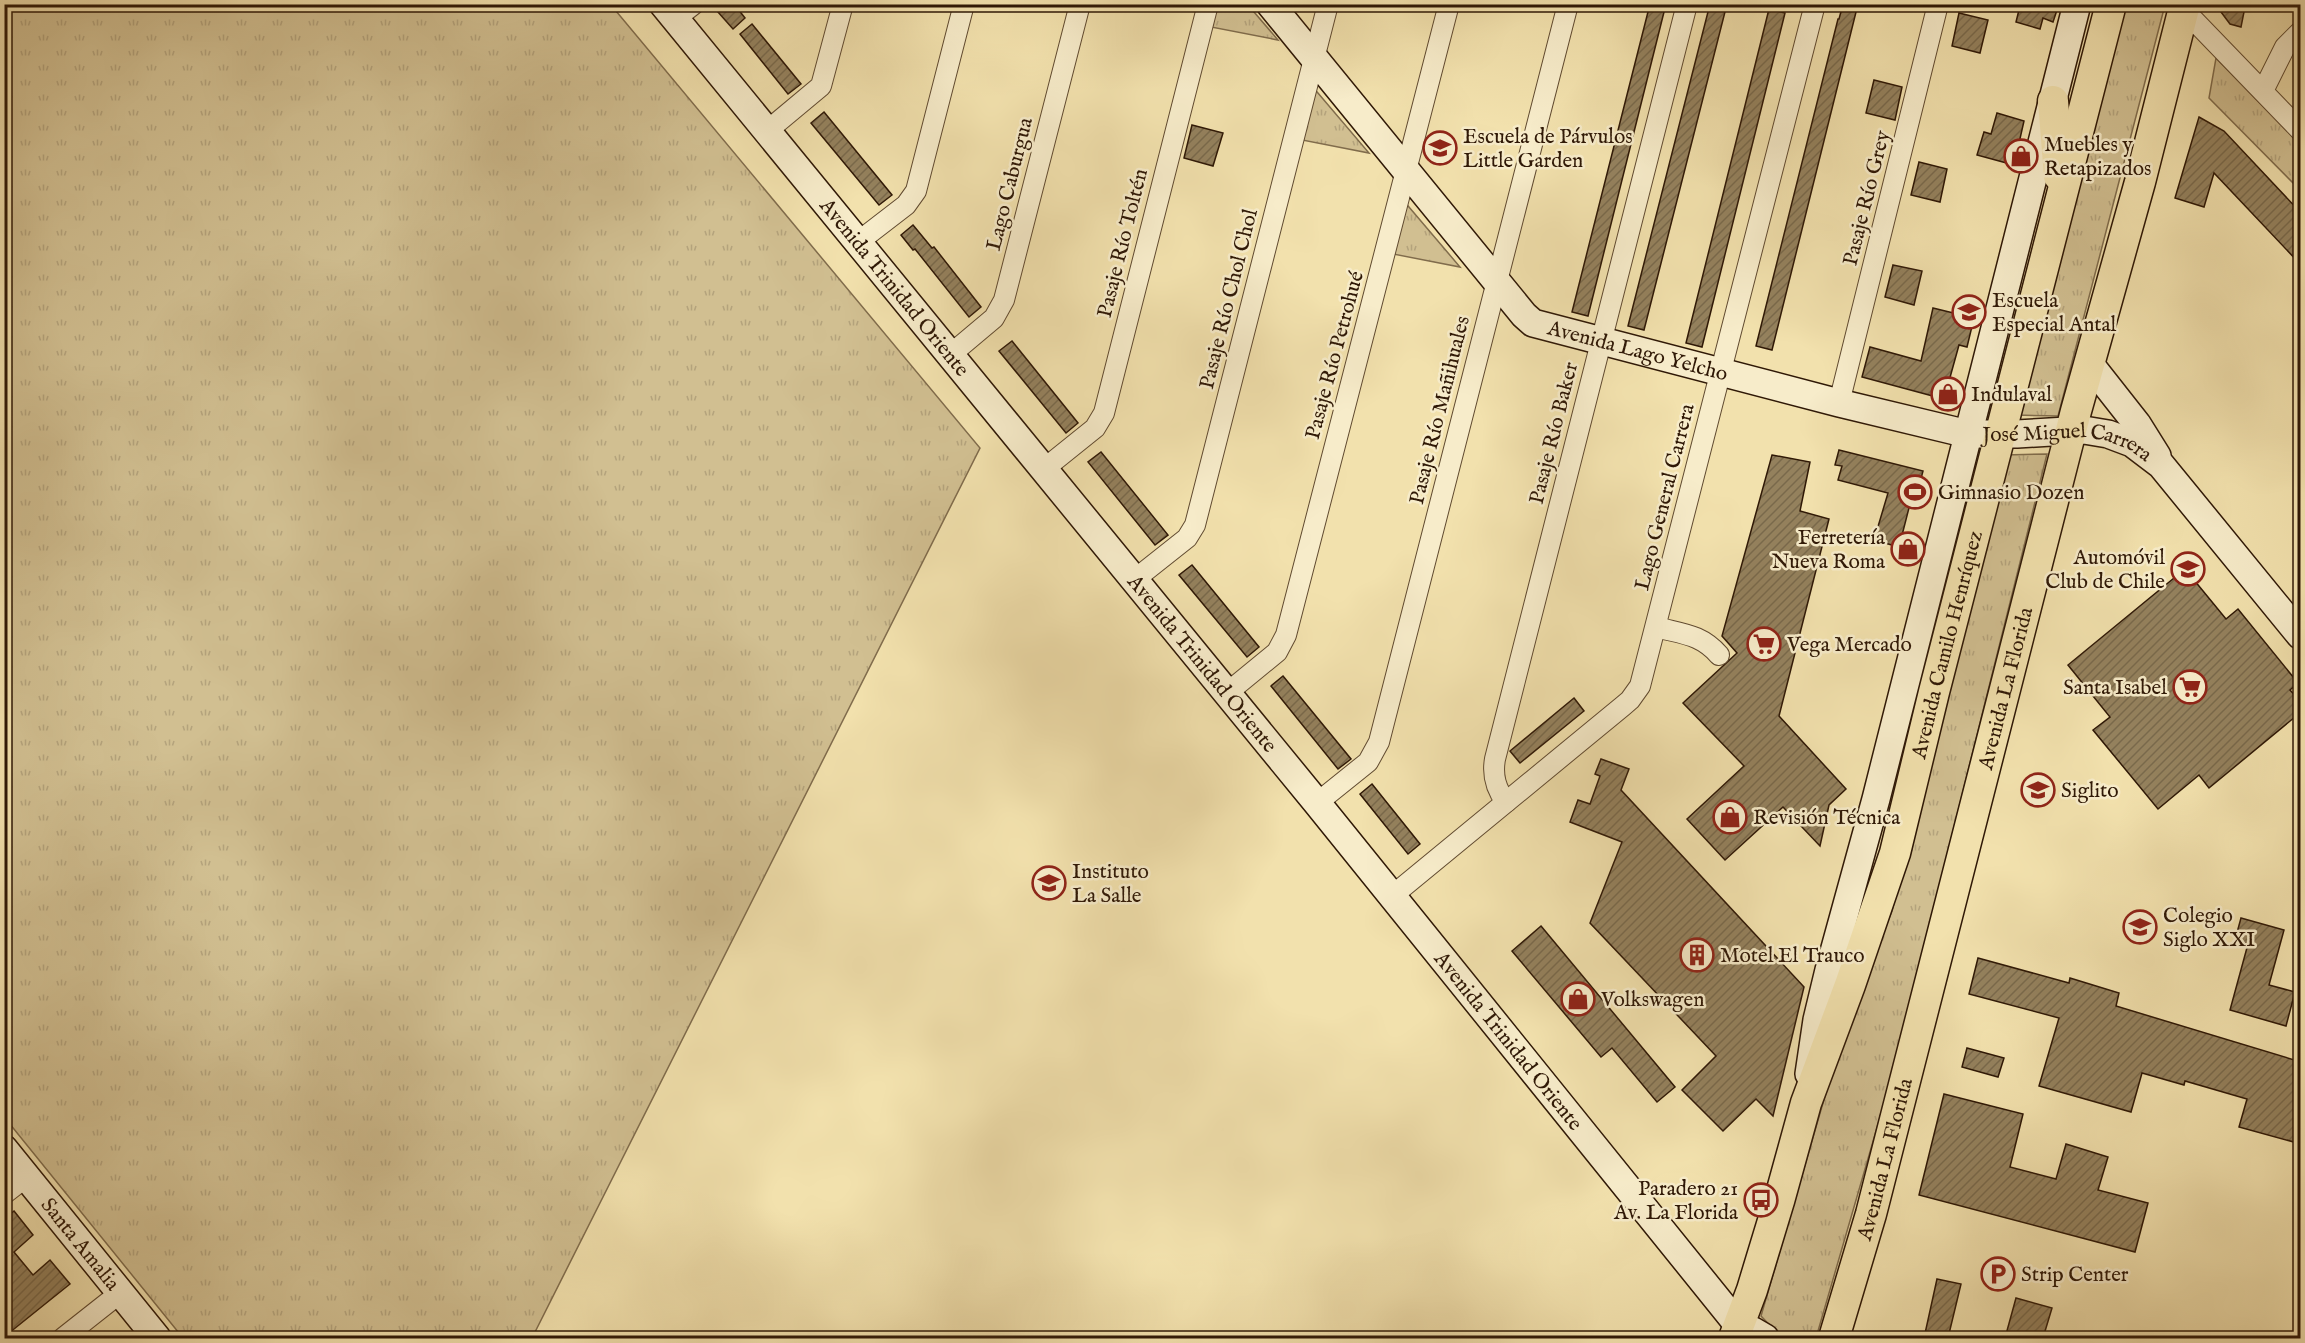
<svg xmlns="http://www.w3.org/2000/svg" width="2305" height="1343" font-family="'IM FELL English',serif">
	<style>
		.grass { fill: url(#grass-tufts); stroke: #806c4c; stroke-width: 1.5 }
		.building { fill: url(#building-hatch); stroke: #2f1806; stroke-width: 1.5 }
		.lines { fill: none; stroke-linecap: round; stroke-linejoin: round }
		.street-casing { stroke: #604a30; stroke-width: 22 }
		.secondary-casing { stroke: #2f1806; stroke-width: 30 }
		.primary-casing { stroke: #2f1806; stroke-width: 33 }
		.street { stroke: #f7ecca; stroke-width: 20 }
		.secondary { stroke: #f7ecca; stroke-width: 27 }
		.primary { stroke: #f2e1ad; stroke-width: 30 }
		.labels { text-anchor: middle; stroke-width: 5; stroke-linejoin: round; paint-order: stroke }
		.poi-label { font-size: 21px; fill: #2f1806; stroke: #f7ecca; text-anchor: start }
		.street-label { font-size: 21px; fill: #2f1806; stroke: #f7ecca }
	</style>
	<defs>
		<pattern id="grass-tufts" width="24" height="20" patternUnits="userSpaceOnUse" patternTransform="scale(1.5)"><rect width="24" height="20" fill="#d1bf91"/><path d="M3 7l-1-3M5 7V3M7 7l1-3M15 17l-1-3M17 17v-4M19 17l1-3" fill="none" stroke="#b4a37c"/></pattern>
		<pattern id="building-hatch" width="6" height="6" patternUnits="userSpaceOnUse" patternTransform="scale(1.5)"><rect width="6" height="6" fill="#94815d"/><path d="M-1 1l2-2M0 6l6-6M5 7l2-2" fill="none" stroke="#79694b"/></pattern>
	</defs>
	<rect width="100%" height="100%" fill="#f2e1ad"/>
	<filter id="stains"><feTurbulence type="fractalNoise" baseFrequency=".00333" numOctaves="4"/><feColorMatrix values="0 0 0 0 .2 0 0 0 0 .09 0 0 0 0 .02 0 0 0 .5 -.17"/></filter>
	<radialGradient id="worn" r=".72"><stop offset=".6" stop-color="#630" stop-opacity="0"/><stop offset="1" stop-color="#630" stop-opacity=".3"/></radialGradient>
	<g class="grass">
		<path d="M4,5H611L980,448L532,1338H183L5,1118Z"/>
		<path d="M1215,5H1248L1278,40L1211,27Z"/>
		<path d="M2120,5H2165L2058,416L2016,415Z"/>
		<path d="M2216,58L2300,144V190L2209,98Z"/>
		<path d="M1312,86L1369,153L1302,140Z"/>
		<path d="M1403,200L1460,267L1393,254Z"/>
		<path d="M2047,454L1892,1076L1816,1338H1782L1761,1316L1846,1024L1892,911L2004,455Z"/>
	</g>
	<g class="building">
		<path d="M727,4H734L745,18L733,29L718,12Z"/>
		<path d="M1650,4L1665,8L1588,316L1572,312Z"/>
		<path d="M1710,4H1727L1644,330L1628,326Z"/>
		<path d="M1843,4H1858L1772,350L1756,346L1838,19H1839Z"/>
		<path d="M2011,4H2059L2053,22L2043,18L2040,29L2016,22L2019,10L2010,7Z"/>
		<path d="M2215,4L2245,7L2241,27L2230,24Z"/>
		<path d="M1769,9L1785,13L1702,347L1686,343Z"/>
		<path d="M1959,13L1988,20L1980,53L1952,46Z"/>
		<path d="M752,24L801,84L788,94L740,34Z"/>
		<path d="M1874,80L1902,87L1895,120L1866,113Z"/>
		<path d="M824,112L892,195L879,205L811,123Z"/>
		<path d="M1997,113L2024,121L2014,165L1977,155L1984,132L1991,134Z"/>
		<path d="M2199,117L2224,131L2301,213V265L2214,173L2204,207L2175,198Z"/>
		<path d="M1192,125L1223,133L1213,166L1184,158Z"/>
		<path d="M1919,162L1947,169L1940,202L1911,195Z"/>
		<path d="M913,225L932,248L934,247L981,307L969,317L915,249L913,250L901,235Z"/>
		<path d="M1893,265L1922,271L1914,305L1885,297Z"/>
		<path d="M1933,308L1974,318L1967,347L1959,345L1944,399L1862,377L1870,347L1921,361Z"/>
		<path d="M1012,341L1078,423L1066,433L999,351Z"/>
		<path d="M1839,450L1923,471L1915,501L1911,500L1899,547L1874,540L1888,493L1838,480L1842,466L1835,465Z"/>
		<path d="M1101,452L1168,535L1155,545L1088,462Z"/>
		<path d="M1772,455L1810,462L1800,511L1829,519L1779,716L1846,789L1829,805L1820,846L1783,807L1725,860L1687,819L1744,766L1683,703L1737,653L1722,636Z"/>
		<path d="M1192,565L1259,647L1247,657L1179,575Z"/>
		<path d="M2185,569L2226,619L2238,609L2298,683L2290,690L2301,702V712L2209,788L2199,775L2158,809L2093,730L2110,717L2068,665Z"/>
		<path d="M1283,676L1351,759L1338,769L1271,686Z"/>
		<path d="M1574,698L1584,711L1520,763L1510,751Z"/>
		<path d="M1601,759L1629,769L1621,790L1804,987L1773,1116L1756,1099L1723,1131L1682,1090L1716,1056L1590,923L1622,842L1570,822L1578,800L1590,804L1600,776L1595,774Z"/>
		<path d="M1372,784L1420,844L1408,854L1360,794Z"/>
		<path d="M2241,918L2284,930L2269,985L2295,992L2286,1026L2230,1010L2248,944L2235,940Z"/>
		<path d="M1541,926L1675,1087L1657,1102L1612,1048L1601,1057L1512,951Z"/>
		<path d="M1978,958L2069,983L2070,978L2119,993L2116,1006L2301,1062V1144L2239,1127L2247,1099L2185,1081L2184,1085L2142,1073L2131,1112L2039,1086L2059,1018L1969,994Z"/>
		<path d="M1967,1048L2004,1058L1998,1077L1962,1067Z"/>
		<path d="M1944,1094L2023,1114L2010,1167L2056,1179L2066,1144L2108,1157L2098,1190L2148,1203L2135,1252L1919,1195Z"/>
		<path d="M14,1211L33,1235L14,1252L33,1275L50,1260L70,1284L4,1337V1219Z"/>
		<path d="M1937,1279L1961,1284L1948,1338H1924Z"/>
		<path d="M2016,1298L2052,1308L2043,1338H2005Z"/>
	</g>
	<g class="lines">
		<defs>
			<g id="street">
				<path d="M2184,10L2300,130"/>
				<path d="M675,19L694,4"/>
				<path d="M2263,91L2285,47L2300,32"/>
				<path d="M767,131L821,86L843,4"/>
				<path d="M858,242L906,205L916,191L964,4"/>
				<path d="M950,355L994,318L1004,300L1080,4"/>
				<path d="M1839,403L1938,4"/>
				<path d="M1044,469L1095,428L1104,413L1208,4"/>
				<path d="M1134,580L1187,538L1195,525L1328,4"/>
				<path d="M1656,627C1682,634 1701,634 1719,655"/>
				<path d="M1227,693L1277,652L1286,635L1449,4"/>
				<path d="M1506,802C1496,789 1492,776 1495,759L1687,4"/>
				<path d="M1317,803L1368,762L1379,742L1568,4"/>
				<path d="M1392,896L1623,706L1630,700L1640,686L1815,4"/>
				<path d="M4,1194L27,1176"/>
				<path d="M63,1338L120,1293"/>
			</g>
			<g id="secondary">
				<path id="s1" d="M663,4L1317,803L1739,1326L1742,1338"/>
				<path id="s2" d="M1270,4L1524,315L1533,323L1839,403L1968,434H2017L2084,430L2108,434L2132,443L2161,465L2300,635"/>
				<path d="M2089,363L2137,424L2157,456"/>
				<path d="M1809,1074L1817,1020L1829,970L1876,799L2077,4"/>
				<path id="s3" d="M4,1149L157,1338"/>
				<path d="M1739,1326L1753,1331L1765,1338"/>
			</g>
			<g id="primary">
				<path d="M2053,101L2059,176"/>
				<path id="s4" d="M1734,1338L1752,1290L1779,1201L1806,1103L1850,985L1895,853L1934,692L2111,4"/>
				<path id="s5" d="M1834,1338L1871,1214L2076,411L2140,182L2185,4"/>
			</g>
		</defs>
		<use href="#street" class="street-casing"/>
		<use href="#secondary" class="secondary-casing"/>
		<use href="#primary" class="primary-casing"/>
		<use href="#street" class="street"/>
		<use href="#secondary" class="secondary"/>
		<use href="#primary" class="primary"/>
	</g>
	<defs>
		<symbol id="school-ring" viewBox="-11 -11 22 22"><circle r="9.5" fill="#f7ecca" stroke="#8f2418" stroke-width="1.5"/><path d="M0-5L7-2L0 1L-7-2ZM-4 1L0 2.5L4 1V4Q0 6-4 4Z" fill="#8f2418"/></symbol>
		<symbol id="shop-ring" viewBox="-11 -11 22 22"><circle r="9.5" fill="#f7ecca" stroke="#8f2418" stroke-width="1.5"/><path d="M-5-2.5h2.3a2.7 3.5 0 0 1 5.4 0H5L5.5 6h-11ZM-1.5-2.5h3a1.5 2.3 0 0 0-3 0Z" fill="#8f2418"/></symbol>
		<symbol id="stadium-ring" viewBox="-11 -11 22 22"><circle r="9.5" fill="#f7ecca" stroke="#8f2418" stroke-width="1.5"/><path d="M0-5a6.5 5 0 1 0 0 10a6.5 5 0 1 0 0-10ZM-3.5-1.8h7v3.6h-7Z" fill="#8f2418"/></symbol>
		<symbol id="university-ring" viewBox="-11 -11 22 22"><circle r="9.5" fill="#f7ecca" stroke="#8f2418" stroke-width="1.5"/><path d="M0-5L7-2L0 1L-7-2ZM-4 1L0 2.5L4 1V4Q0 6-4 4Z" fill="#8f2418"/></symbol>
		<symbol id="supermarket-ring" viewBox="-11 -11 22 22"><circle r="9.5" fill="#f7ecca" stroke="#8f2418" stroke-width="1.5"/><path d="M-6-5.5h2.5l.6 2H6L4.5 2H-2.5L-4.4-4H-6ZM-1.5 3.2a1.3 1.3 0 1 0 .1 0ZM3 3.2a1.3 1.3 0 1 0 .1 0Z" fill="#8f2418"/></symbol>
		<symbol id="building-ring" viewBox="-11 -11 22 22"><circle r="9.5" fill="#f7ecca" stroke="#8f2418" stroke-width="1.5"/><path d="M-4-6H4V6H1V3H-1V6H-4ZM-2.5-4.3h1.7v1.8h-1.7ZM.8-4.3h1.7v1.8H.8ZM-2.5-1h1.7V.8h-1.7ZM.8-1h1.7V.8H.8Z" fill="#8f2418"/></symbol>
		<symbol id="bus-ring" viewBox="-11 -11 22 22"><circle r="9.5" fill="#f7ecca" stroke="#8f2418" stroke-width="1.5"/><path d="M-5-6H5V4H4V6H2V4H-2V6H-4V4H-5ZM-3.5-4V0h7V-4ZM-3.5 1.2v1.5H-2V1.2ZM2 1.2v1.5H3.5V1.2Z" fill="#8f2418"/></symbol>
		<symbol id="parking-ring" viewBox="-11 -11 22 22"><circle r="9.5" fill="#f7ecca" stroke="#8f2418" stroke-width="1.5"/><path d="M-3.5-5.5H1a3.5 3.5 0 0 1 0 7H-1V5.5H-3.5ZM-1-3.4V-.6H.8a1.4 1.4 0 0 0 0-2.8Z" fill="#8f2418"/></symbol>
	</defs>
	<g fill-rule="evenodd">
		<use href="#school-ring" x="1421" y="129" width="38" height="38"/>
		<use href="#shop-ring" x="2002" y="137" width="38" height="38"/>
		<use href="#school-ring" x="1950" y="293" width="38" height="38"/>
		<use href="#shop-ring" x="1929" y="375" width="38" height="38"/>
		<use href="#stadium-ring" x="1896" y="473" width="38" height="38"/>
		<use href="#shop-ring" x="1889" y="530" width="38" height="38"/>
		<use href="#university-ring" x="2169" y="550" width="38" height="38"/>
		<use href="#supermarket-ring" x="1745" y="625" width="38" height="38"/>
		<use href="#supermarket-ring" x="2171" y="668" width="38" height="38"/>
		<use href="#school-ring" x="2019" y="771" width="38" height="38"/>
		<use href="#shop-ring" x="1711" y="798" width="38" height="38"/>
		<use href="#school-ring" x="1030" y="864" width="38" height="38"/>
		<use href="#school-ring" x="2121" y="908" width="38" height="38"/>
		<use href="#building-ring" x="1678" y="936" width="38" height="38"/>
		<use href="#shop-ring" x="1559" y="980" width="38" height="38"/>
		<use href="#bus-ring" x="1742" y="1181" width="38" height="38"/>
		<use href="#parking-ring" x="1979" y="1255" width="38" height="38"/>
	</g>
	<g class="labels">
		<g class="poi-label">
			<text x="1463" y="143">Escuela de Párvulos<tspan x="1463" dy="24">Little Garden</tspan></text>
			<text x="2044" y="151">Muebles y<tspan x="2044" dy="24">Retapizados</tspan></text>
			<text x="1992" y="307">Escuela<tspan x="1992" dy="24">Especial Antal</tspan></text>
			<text x="1971" y="401">Indulaval</text>
			<text x="1938" y="499">Gimnasio Dozen</text>
			<text x="1885" y="544" text-anchor="end">Ferretería<tspan x="1885" dy="24">Nueva Roma</tspan></text>
			<text x="2165" y="564" text-anchor="end">Automóvil<tspan x="2165" dy="24">Club de Chile</tspan></text>
			<text x="1787" y="651">Vega Mercado</text>
			<text x="2167" y="694" text-anchor="end">Santa Isabel</text>
			<text x="2061" y="797">Siglito</text>
			<text x="1753" y="824">Revisión Técnica</text>
			<text x="1072" y="878">Instituto<tspan x="1072" dy="24">La Salle</tspan></text>
			<text x="2163" y="922">Colegio<tspan x="2163" dy="24">Siglo XXI</tspan></text>
			<text x="1720" y="962">Motel El Trauco</text>
			<text x="1601" y="1006">Volkswagen</text>
			<text x="1738" y="1195" text-anchor="end">Paradero 21<tspan x="1738" dy="24">Av. La Florida</tspan></text>
			<text x="2021" y="1281">Strip Center</text>
		</g>
		<g class="street-label">
			<text transform="translate(1009 184) rotate(-76)" y="7">Lago Caburgua</text>
			<text transform="translate(1866 198) rotate(-76)" y="7">Pasaje Río Grey</text>
			<text transform="translate(1122 243) rotate(-76)" y="7">Pasaje Río Toltén</text>
			<text dy="7" stroke="none"><textPath href="#s1" startOffset="366">Avenida Trinidad Oriente</textPath></text>
			<text transform="translate(1228 299) rotate(-76)" y="7">Pasaje Río Chol Chol</text>
			<text dy="7" stroke="none"><textPath href="#s2" startOffset="522">Avenida Lago Yelcho</textPath></text>
			<text transform="translate(1334 355) rotate(-75)" y="7">Pasaje Río Petrohué</text>
			<text transform="translate(1439 410) rotate(-76)" y="7">Pasaje Río Mañihuales</text>
			<text transform="translate(1553 433) rotate(-76)" y="7">Pasaje Río Baker</text>
			<text dy="7" stroke="none"><textPath href="#s2" startOffset="964">José Miguel Carrera</textPath></text>
			<text transform="translate(1664 497) rotate(-76)" y="7">Lago General Carrera</text>
			<text dy="7" stroke="none"><textPath href="#s4" startOffset="726">Avenida Camilo Henríquez</textPath></text>
			<text dy="7" stroke="none"><textPath href="#s1" startOffset="852">Avenida Trinidad Oriente</textPath></text>
			<text dy="7" stroke="none"><textPath href="#s5" startOffset="672">Avenida La Florida</textPath></text>
			<text dy="7" stroke="none"><textPath href="#s1" startOffset="1338">Avenida Trinidad Oriente</textPath></text>
			<text dy="7" stroke="none"><textPath href="#s5" startOffset="186">Avenida La Florida</textPath></text>
			<text dy="7" stroke="none"><textPath href="#s3" startOffset="122">Santa Amalia</textPath></text>
		</g>
	</g>
	<rect width="2305" height="1343" fill="none" stroke="#f2e1ad" stroke-width="24"/>
	<rect x="6" y="6" width="2293" height="1331" fill="none" stroke="#2f1806" stroke-width="3"/>
	<rect x="12" y="12" width="2281" height="1319" fill="none" stroke="#2f1806" stroke-width="1.5"/>
	<rect width="100%" height="100%" filter="url(#stains)"/>
	<rect width="100%" height="100%" fill="url(#worn)"/>
</svg>
